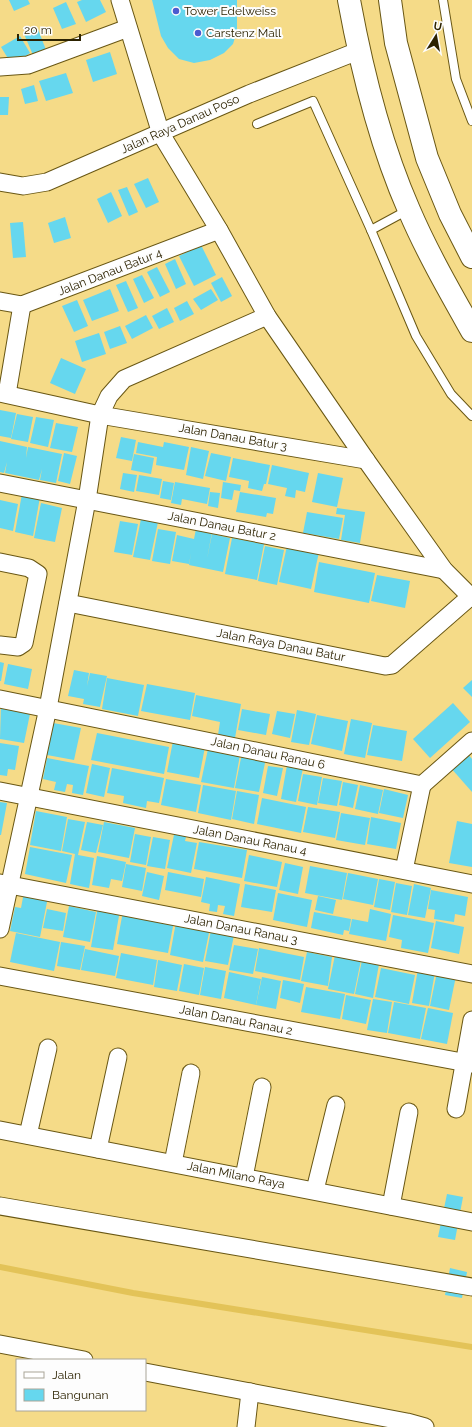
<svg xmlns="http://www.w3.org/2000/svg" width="472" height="1427" font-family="Raleway,sans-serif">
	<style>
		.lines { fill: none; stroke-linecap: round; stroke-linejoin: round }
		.stream { stroke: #e3c358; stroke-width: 6 }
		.building { fill: #66d7ee }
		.service-casing { stroke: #695714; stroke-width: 10 }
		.minor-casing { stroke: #695714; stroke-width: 19 }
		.primary-casing { stroke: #695714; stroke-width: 24 }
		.service { stroke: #fff; stroke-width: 8 }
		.minor { stroke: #fff; stroke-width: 17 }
		.primary { stroke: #fff; stroke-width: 22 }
		.poi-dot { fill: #4b5bd0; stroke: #fdfdfd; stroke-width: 1.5 }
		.labels { text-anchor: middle; stroke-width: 4; stroke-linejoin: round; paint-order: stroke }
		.poi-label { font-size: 12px; fill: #2c2200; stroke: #fdfdfd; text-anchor: start }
		.street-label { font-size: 12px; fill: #2c2200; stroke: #fdfdfd }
	</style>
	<rect width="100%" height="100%" fill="#f5db88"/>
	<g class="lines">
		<path class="stream" d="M0,1267L133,1293L472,1347"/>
	</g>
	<g class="building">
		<path d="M9,0H28L30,4L14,11Z"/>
		<path d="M82,0H100L106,12L86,22L77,2Z"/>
		<path d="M152,0H237V31L233,44L224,53L210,60L194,63L179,59L168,48L161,36Z"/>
		<path d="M66,2L76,24L62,29L53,8Z"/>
		<path d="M38,29L46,50L33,55L24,34Z"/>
		<path d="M20,36L30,53L12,65L1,47Z"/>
		<path d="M110,52L117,74L93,82L86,60Z"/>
		<path d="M66,73L73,93L46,101L39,81Z"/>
		<path d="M34,85L38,101L25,104L21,89Z"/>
		<path d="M0,97H9L8,115H0Z"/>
		<path d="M148,178L159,202L146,208L134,184Z"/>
		<path d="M127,187L138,212L129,216L118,190Z"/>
		<path d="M111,192L122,216L108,223L97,199Z"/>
		<path d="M65,217L71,238L54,243L48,223Z"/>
		<path d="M23,222L26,257L13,258L10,223Z"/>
		<path d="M201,245L216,275L194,286L179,256Z"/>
		<path d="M175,259L186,284L176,289L165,264Z"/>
		<path d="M157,267L170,292L160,297L147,272Z"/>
		<path d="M142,275L154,298L144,303L133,279Z"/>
		<path d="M222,277L232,296L221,302L211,283Z"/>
		<path d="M126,281L138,308L128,312L116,285Z"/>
		<path d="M110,289L119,311L92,321L83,300Z"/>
		<path d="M211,289L218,300L201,310L193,299Z"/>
		<path d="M77,300L88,326L74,332L62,306Z"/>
		<path d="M187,301L194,314L180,321L174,308Z"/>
		<path d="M167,308L174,322L159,329L152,316Z"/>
		<path d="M146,315L153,328L132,339L125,326Z"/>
		<path d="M120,326L127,343L110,349L104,332Z"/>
		<path d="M99,333L106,354L82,362L75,341Z"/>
		<path d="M61,358L86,369L75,394L50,383Z"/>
		<path d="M0,410L16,413L11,438L0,436Z"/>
		<path d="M17,414L33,417L28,442L11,439Z"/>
		<path d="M36,417L54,420L48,447L30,443Z"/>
		<path d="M56,423L78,427L72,452L50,448Z"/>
		<path d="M121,437L136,440L132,461L116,458Z"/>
		<path d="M0,441L27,447L26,458L28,447L62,454L56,483L40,480L42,469L39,480L5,473L7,462L4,473L0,472Z"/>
		<path d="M138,442L163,447L164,442L189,447L184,470L156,465L157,457L136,453Z"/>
		<path d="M191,447L209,451L203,479L186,475Z"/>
		<path d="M64,453L77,456L70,484L58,481Z"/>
		<path d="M211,453L231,457L226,481L205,476Z"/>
		<path d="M134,454L154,458L151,474L131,470Z"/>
		<path d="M233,458L270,465L266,484H264L262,491L248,488L249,481L229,477Z"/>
		<path d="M272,465L309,473L305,492L296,490L295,498L285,496L287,488L268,484Z"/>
		<path d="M123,473L137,475L134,492L120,489Z"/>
		<path d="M318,473L343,478L337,507L312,502Z"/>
		<path d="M139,475L162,479L159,495L136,491Z"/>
		<path d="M163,481L174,483L171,500L160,498Z"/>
		<path d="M175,482L210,488L207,504L182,499L181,505L171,503Z"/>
		<path d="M223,482L241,485L240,491L234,490L232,500L221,498Z"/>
		<path d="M210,492L220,493L218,508L208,506Z"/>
		<path d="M240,492L276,498L273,514L267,513L266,517L236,512Z"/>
		<path d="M22,494L40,497L33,536L15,532Z"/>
		<path d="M0,500L18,504L13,531L0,528Z"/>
		<path d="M41,503L62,508L55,542L34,538Z"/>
		<path d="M337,508L365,512L360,543L341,540L345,515L336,514Z"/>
		<path d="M307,512L343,518L339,539L303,533Z"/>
		<path d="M141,519L158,522L150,560L133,557Z"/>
		<path d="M120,521L138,524L132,555L114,552Z"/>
		<path d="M158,529L176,532L170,564L152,561Z"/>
		<path d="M196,529L212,532L207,559L212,534L230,538L223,572L189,565L191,553L189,564L172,561L177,535L194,539Z"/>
		<path d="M232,538L264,544L257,580L225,574Z"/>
		<path d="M265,546L284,550L277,585L258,581Z"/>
		<path d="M287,546L319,552L311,589L279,582Z"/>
		<path d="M319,562L375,573L369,603L314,592Z"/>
		<path d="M377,575L410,581L405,608L371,601Z"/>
		<path d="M0,662L4,663L1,681H0Z"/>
		<path d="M8,664L32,669L28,689L4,684Z"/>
		<path d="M74,670L89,673L87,686L90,673L107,676L100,707L83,704L84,699L68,696Z"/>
		<path d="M107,678L144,685L138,716L102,709Z"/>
		<path d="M472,680V697L463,688Z"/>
		<path d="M147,684L195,693L190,720L141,711Z"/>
		<path d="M196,695L241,704L235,738L218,735L220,722L192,716Z"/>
		<path d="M453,703L470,722L430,758L413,739Z"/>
		<path d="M1,704L31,709L24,743L0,739Z"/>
		<path d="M242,709L270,714L266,735L238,730Z"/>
		<path d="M297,710L316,714L309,745L291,742Z"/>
		<path d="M277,711L295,714L290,738L272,734Z"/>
		<path d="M317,715L348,721L342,751L311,744Z"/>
		<path d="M351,719L372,723L365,758L344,754Z"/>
		<path d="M53,723L81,728L74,760L47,755Z"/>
		<path d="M373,725L407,731L402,761L367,755Z"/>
		<path d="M97,733L169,747L164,774L91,760Z"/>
		<path d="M173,741L205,747L199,778L167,772Z"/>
		<path d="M0,743L19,746L15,770L8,769L7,776L0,775Z"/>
		<path d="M208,749L240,755L234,788L201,782Z"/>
		<path d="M242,753L266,758L259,792L235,788Z"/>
		<path d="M467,753L472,759V792L450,767Z"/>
		<path d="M47,758L89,766L83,795L72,793L73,785L67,784L65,792L54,790L56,782L43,779Z"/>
		<path d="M92,764L110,768L104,797L86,793Z"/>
		<path d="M287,765L303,768L296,802L281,799Z"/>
		<path d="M268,766L283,768L277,796L263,793Z"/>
		<path d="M112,768L164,778L159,803L147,801L146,808L123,803L124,796L107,793Z"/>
		<path d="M303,774L322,777L317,805L298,801Z"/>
		<path d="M323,778L342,781L337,806L318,803Z"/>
		<path d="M166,779L201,785L196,812L161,805Z"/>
		<path d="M343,782L358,785L353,808L339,805Z"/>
		<path d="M203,785L236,791L231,820L198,813Z"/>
		<path d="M360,785L383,790L378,814L355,809Z"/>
		<path d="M384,789L408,795L403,818L379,813Z"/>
		<path d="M237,791L259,795L254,824L232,819Z"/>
		<path d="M262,798L306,807L301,833L257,824Z"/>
		<path d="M0,802L7,803L1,835H0Z"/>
		<path d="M308,807L340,812L335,838L303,832Z"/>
		<path d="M36,811L67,817L61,851L30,845Z"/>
		<path d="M341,813L370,818L365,845L336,840Z"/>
		<path d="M371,817L401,823L396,849L367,844Z"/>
		<path d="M68,819L85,822L78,855L94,858L89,888L70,884L75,854L62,851Z"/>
		<path d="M457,821L472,824V867L449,863Z"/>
		<path d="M87,822L103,825L96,853L81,850Z"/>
		<path d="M104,822L135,828L129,858L98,852Z"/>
		<path d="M175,830L187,833L185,841L197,843L191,873L167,868Z"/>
		<path d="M135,834L151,837L146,865L130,862Z"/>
		<path d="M153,837L170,840L165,869L147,866Z"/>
		<path d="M199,842L247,850L242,878L194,869Z"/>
		<path d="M30,847L72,855L66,883L25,874Z"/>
		<path d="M249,855L282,862L277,887L244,881Z"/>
		<path d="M97,856L126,862L122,881L111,879L109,888L92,885Z"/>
		<path d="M285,863L303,867L298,894L279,890Z"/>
		<path d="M126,864L146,868L142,891L122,887Z"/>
		<path d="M310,866L347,873L342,900L305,893Z"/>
		<path d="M147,872L164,876L159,900L142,896Z"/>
		<path d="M168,872L204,879L201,897L165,890Z"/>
		<path d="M348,873L378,879L373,905L343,899Z"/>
		<path d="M206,877L240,884L234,916L223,914L225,906L218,905L217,912L209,911L210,904L201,902Z"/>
		<path d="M379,879L395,882L390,910L374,907Z"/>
		<path d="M396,883L412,886L407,915L391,912Z"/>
		<path d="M245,884L276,890L272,912L241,907Z"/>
		<path d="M414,884L431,888L425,918L408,915Z"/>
		<path d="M431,890L468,897L465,916L455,914L454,922L434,919L435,910L428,909Z"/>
		<path d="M24,892L48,897L40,937L10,931L15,907L21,908Z"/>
		<path d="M278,893L312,900L307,927L273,920Z"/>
		<path d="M318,896L336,900L333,914L315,910Z"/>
		<path d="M69,906L96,912L90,942L63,937Z"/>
		<path d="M98,906L120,910L113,950L91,947Z"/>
		<path d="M47,909L66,913L63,931L43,928Z"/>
		<path d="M370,909L391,914L386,941L349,934L352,919L368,922Z"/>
		<path d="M123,911L174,921L168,953L117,944Z"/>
		<path d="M314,912L351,919L349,931L344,930L343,935L311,928Z"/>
		<path d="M393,915L434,923L428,953L401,948L402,940L389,937Z"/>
		<path d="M436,921L464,927L459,954L431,948Z"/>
		<path d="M176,922L210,928L203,962L170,955Z"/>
		<path d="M211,930L234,935L228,965L205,961Z"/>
		<path d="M16,933L60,942L54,971L10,962Z"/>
		<path d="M61,942L85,946L80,970L57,966Z"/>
		<path d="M234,945L258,949L253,974L229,970Z"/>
		<path d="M259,948L304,957L300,980L255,971Z"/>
		<path d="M85,949L119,956L115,976L81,970Z"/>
		<path d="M307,952L332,957L328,986L301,981Z"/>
		<path d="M121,953L157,960L153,985L116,978Z"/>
		<path d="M335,955L361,960L354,994L328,989Z"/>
		<path d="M158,960L182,965L177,991L154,987Z"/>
		<path d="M362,960L379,964L373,998L355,994Z"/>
		<path d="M184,964L204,968L199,995L179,991Z"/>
		<path d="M205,967L226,971L221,999L200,995Z"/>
		<path d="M381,968L415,975L409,1004L375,997Z"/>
		<path d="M418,969L435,972L429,1006L412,1003Z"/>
		<path d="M229,972L261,979L256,1005L224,998Z"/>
		<path d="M437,972L456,976L449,1010L430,1006Z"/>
		<path d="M262,977L281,981L276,1009L256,1005Z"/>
		<path d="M283,980L304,984L300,1003L280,998Z"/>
		<path d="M306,987L345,994L340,1019L301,1012Z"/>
		<path d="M346,995L371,1000L366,1024L342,1019Z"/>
		<path d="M373,999L392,1002L387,1033L367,1030Z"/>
		<path d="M394,1002L426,1008L420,1039L388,1033Z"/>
		<path d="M428,1008L453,1013L447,1044L421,1039Z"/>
		<path d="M447,1194L463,1197L455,1240L438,1237Z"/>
		<path d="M450,1268L467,1272L462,1298L445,1295Z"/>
	</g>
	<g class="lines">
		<defs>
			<g id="service">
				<path d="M443,0L456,79L472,121"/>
				<path d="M257,124L313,101L371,230L416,336L451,394L472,416"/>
				<path d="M371,230L408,210"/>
			</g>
			<g id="minor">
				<path d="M120,0L161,134L219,230L267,316L366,460L444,570L472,598"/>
				<path d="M0,67L28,65L128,28"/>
				<path d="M0,182L23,186L47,182L249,94L358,51"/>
				<path d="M0,301L22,305L219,230"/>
				<path d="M0,393L100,415L366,460"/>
				<path d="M7,394L22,305"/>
				<path d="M0,483L444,570"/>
				<path d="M0,562L29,568L38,574L24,643L18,647L0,645"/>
				<path d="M68,603L385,666L392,665L470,597"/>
				<path d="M0,699L422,785L472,741"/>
				<path d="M0,791L472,884"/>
				<path d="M404,870L422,785"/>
				<path d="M0,883L472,974"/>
				<path d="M0,929L48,708L87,500L100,415L109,396L124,379L267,316"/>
				<path d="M0,976L472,1064"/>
				<path d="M456,1109L472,1020"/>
				<path d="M0,1130L472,1222"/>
				<path d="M28,1135L48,1048"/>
				<path d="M98,1149L118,1057"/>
				<path d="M173,1163L191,1073"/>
				<path d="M244,1177L262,1087"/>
				<path d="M315,1190L336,1105"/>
				<path d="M0,1206L472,1287"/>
				<path d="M391,1206L409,1112"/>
				<path d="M0,1344L84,1360"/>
				<path d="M145,1372L407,1422L425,1427"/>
				<path d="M246,1427L250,1392"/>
			</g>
			<g id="primary">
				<path d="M349,0C362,71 380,144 409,210C427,252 450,292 472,331"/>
				<path d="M390,0L396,43L427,158L450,214L472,257"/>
			</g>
		</defs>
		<use href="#service" class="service-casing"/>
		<use href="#minor" class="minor-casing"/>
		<use href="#primary" class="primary-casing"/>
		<use href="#service" class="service"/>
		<use href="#minor" class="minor"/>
		<use href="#primary" class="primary"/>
	</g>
	<g class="poi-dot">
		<circle cx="176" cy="11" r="4"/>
		<circle cx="198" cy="33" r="4"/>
	</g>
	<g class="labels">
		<g class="poi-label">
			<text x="184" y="15">Tower Edelweiss</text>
			<text x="206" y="37">Carstenz Mall</text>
		</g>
		<g class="street-label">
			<text transform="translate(180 124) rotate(-24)" y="4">Jalan Raya Danau Poso</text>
			<text transform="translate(110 272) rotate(-21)" y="4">Jalan Danau Batur 4</text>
			<text transform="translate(233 437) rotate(10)" y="4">Jalan Danau Batur 3</text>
			<text transform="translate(222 526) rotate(11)" y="4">Jalan Danau Batur 2</text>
			<text transform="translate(281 645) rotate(11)" y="4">Jalan Raya Danau Batur</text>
			<text transform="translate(268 753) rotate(12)" y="4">Jalan Danau Ranau 6</text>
			<text transform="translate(250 840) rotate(11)" y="4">Jalan Danau Ranau 4</text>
			<text transform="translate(241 929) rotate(11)" y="4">Jalan Danau Ranau 3</text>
			<text transform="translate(236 1020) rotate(11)" y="4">Jalan Danau Ranau 2</text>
			<text transform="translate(236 1175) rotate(11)" y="4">Jalan Milano Raya</text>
		</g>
	</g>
	<rect x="16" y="1359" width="130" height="52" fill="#fdfdfd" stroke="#a9a598"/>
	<rect x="24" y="1372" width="20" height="6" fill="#ffffff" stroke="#a9a598"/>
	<text x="52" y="1379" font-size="12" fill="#2c2200">Jalan</text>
	<rect x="24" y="1389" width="20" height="12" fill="#66d7ee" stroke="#a9a598"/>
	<text x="52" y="1399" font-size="12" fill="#2c2200">Bangunan</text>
	<g transform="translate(436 36) rotate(11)" stroke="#fdfdfd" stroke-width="3" paint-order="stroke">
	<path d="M0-3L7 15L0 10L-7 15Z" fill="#2c2200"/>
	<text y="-6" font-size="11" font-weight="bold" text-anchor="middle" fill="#2c2200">U</text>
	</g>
	<path d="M18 34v6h62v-6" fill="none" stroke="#2c2200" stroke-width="2"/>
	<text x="24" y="34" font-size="12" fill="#2c2200" stroke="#fdfdfd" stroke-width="3" paint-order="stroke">20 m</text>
</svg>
